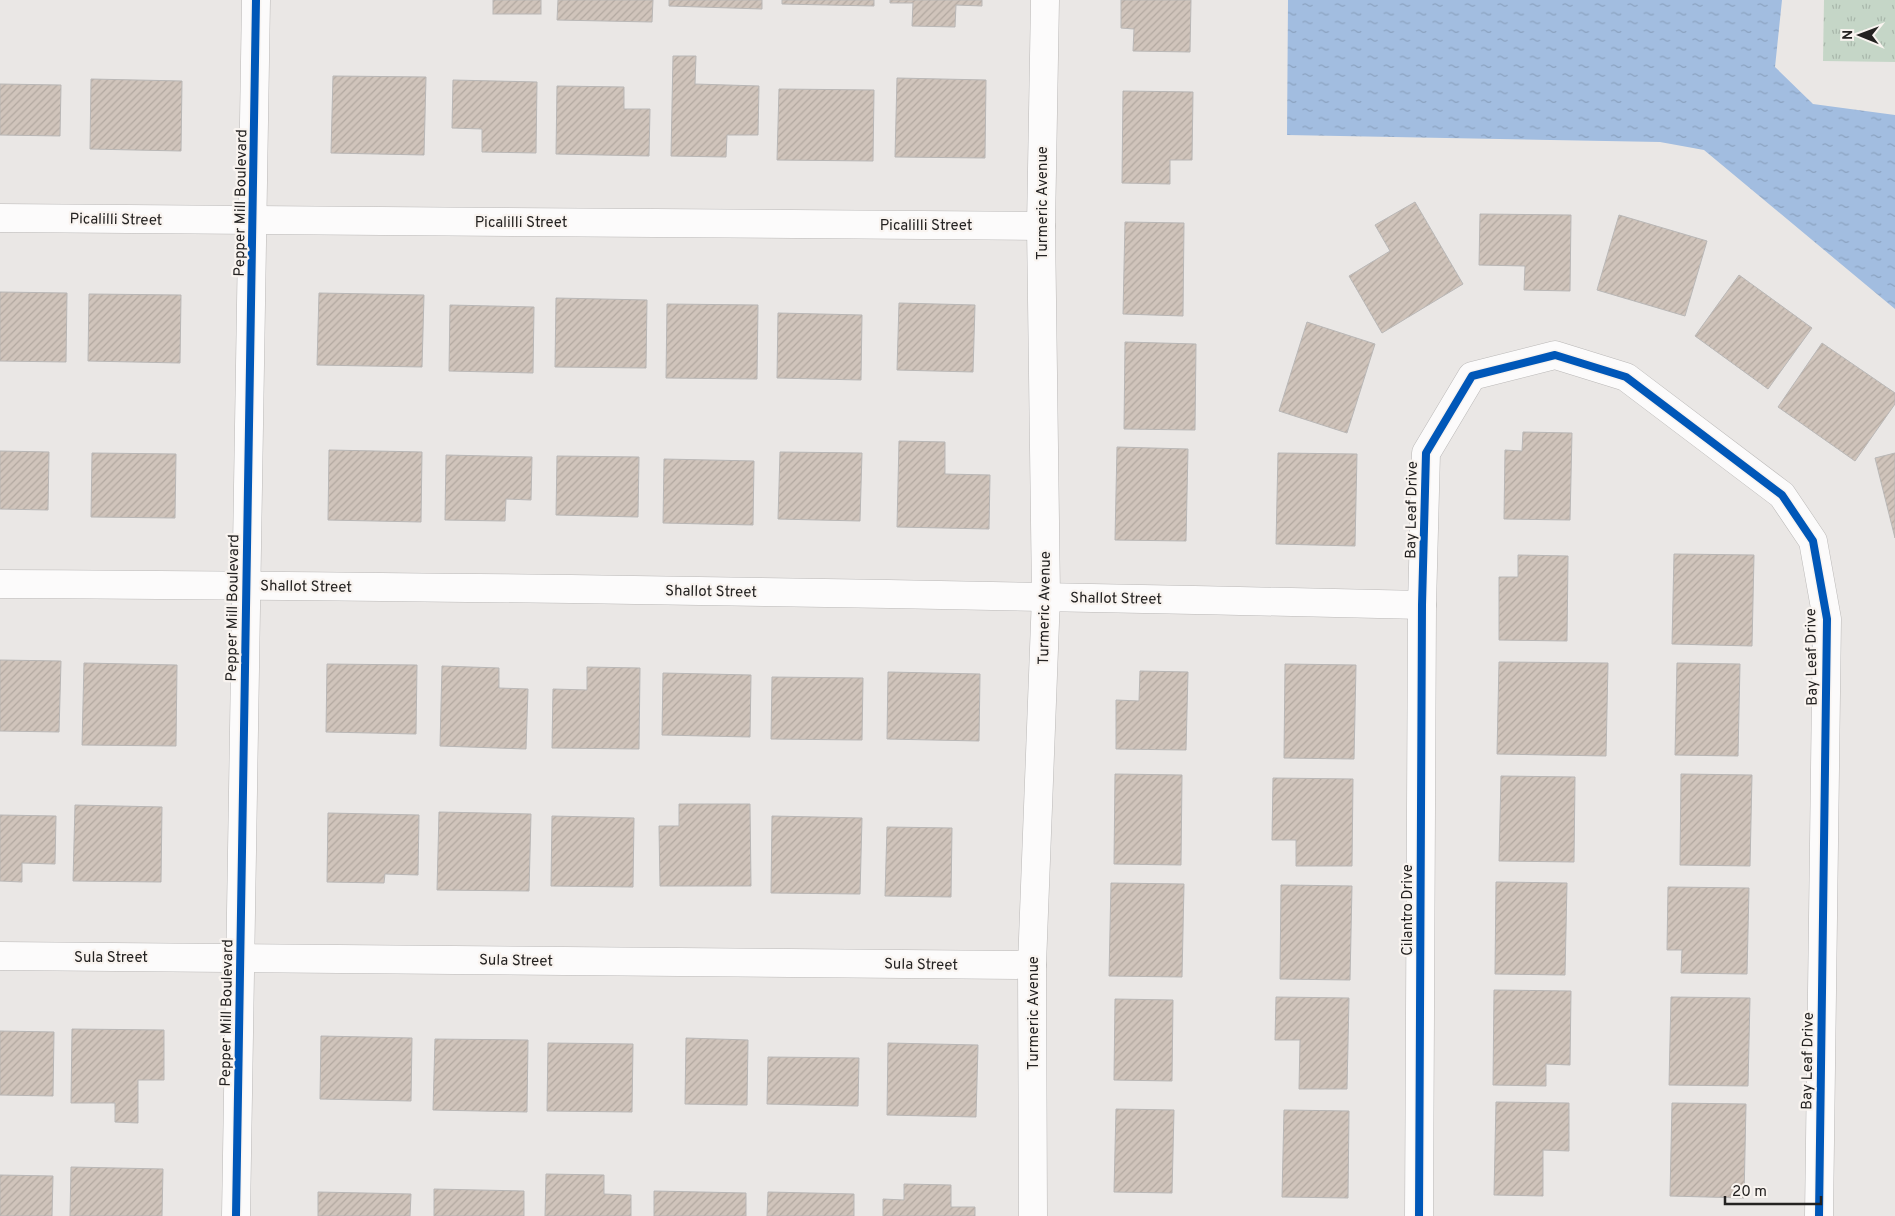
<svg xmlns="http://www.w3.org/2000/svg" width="1895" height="1216" font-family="Overpass,sans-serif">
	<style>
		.park { fill: url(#park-tufts) }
		.water { fill: url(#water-ripples) }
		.building { fill: url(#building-hatch); stroke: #b9b7b6 }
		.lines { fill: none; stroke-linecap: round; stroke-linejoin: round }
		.minor-casing { stroke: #bab8b7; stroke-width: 29 }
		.tertiary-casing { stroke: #bab8b7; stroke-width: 29 }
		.minor { stroke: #fcfbfb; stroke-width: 28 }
		.tertiary { stroke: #fcfbfb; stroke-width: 28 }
		.cycleway-casing { stroke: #f9f4f0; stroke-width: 11 }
		.cycleway { stroke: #0057b8; stroke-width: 8 }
		.labels { text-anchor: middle; stroke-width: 4.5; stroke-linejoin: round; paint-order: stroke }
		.street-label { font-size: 15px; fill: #242221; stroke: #f9f4f0 }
	</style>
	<defs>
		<pattern id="park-tufts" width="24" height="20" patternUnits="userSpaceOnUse" patternTransform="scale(1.25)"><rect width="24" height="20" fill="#c5d6c7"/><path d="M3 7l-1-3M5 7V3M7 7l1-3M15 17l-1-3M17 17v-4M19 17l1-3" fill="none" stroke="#a9b7ab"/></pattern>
		<pattern id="water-ripples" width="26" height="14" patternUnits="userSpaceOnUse" patternTransform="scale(1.25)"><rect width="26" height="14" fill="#a2bde0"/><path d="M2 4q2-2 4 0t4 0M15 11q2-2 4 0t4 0" fill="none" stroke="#8ba2c0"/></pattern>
		<pattern id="building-hatch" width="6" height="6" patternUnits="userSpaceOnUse" patternTransform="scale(1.25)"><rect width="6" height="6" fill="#d0c4bb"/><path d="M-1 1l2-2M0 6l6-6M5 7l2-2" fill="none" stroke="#b2a8a0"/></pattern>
	</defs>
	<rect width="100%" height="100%" fill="#eae7e5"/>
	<path class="park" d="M1824,0H1895V62L1823,61Z"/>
	<path class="water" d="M1288,0H1782L1775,67L1813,104L1895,115V309L1704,150L1660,142L1287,135Z"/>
	<g class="building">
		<rect x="493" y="0" width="48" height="14"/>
		<path d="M558,0H653L652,22L557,20Z"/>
		<path d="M669,0H762V9L669,6Z"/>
		<path d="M782,0H874V6L782,4Z"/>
		<path d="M890,0H982V6L956,5L955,27L912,26L913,3H890Z"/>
		<path d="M1121,0H1191L1190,52L1133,51L1134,29L1121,28Z"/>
		<path d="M673,56H696L695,84L759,86L758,135H727L726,157L671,156Z"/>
		<path d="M333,76L426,77L424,155L331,153Z"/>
		<path d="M897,78L986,80L985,158L895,157Z"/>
		<path d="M91,79L182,81L181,151L90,149Z"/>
		<path d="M453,80L537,82L536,153L482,152V129L452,128Z"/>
		<path d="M0,84L61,85L60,136L0,135Z"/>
		<path d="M557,86L624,87V109H650L649,156L556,154Z"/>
		<path d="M779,89L874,90L873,161L777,160Z"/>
		<path d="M1123,91L1193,92L1192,160H1170V184L1122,183Z"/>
		<path d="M1415,202L1463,284L1382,333L1349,276L1390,251L1375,225Z"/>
		<path d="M1480,214L1571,215L1570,291L1524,290L1525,266L1479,265Z"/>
		<path d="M1619,215L1707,241L1685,316L1597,290Z"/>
		<path d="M1125,222L1184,223L1183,316L1123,314Z"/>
		<path d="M1739,275L1812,328L1768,389L1695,336Z"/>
		<path d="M0,292L67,293L66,362L0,361Z"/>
		<path d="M319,293L424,295L422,367L317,365Z"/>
		<path d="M89,294L181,295L180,363L88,361Z"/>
		<path d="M556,298L647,300L646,368L555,367Z"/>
		<path d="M899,303L975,305L973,372L897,370Z"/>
		<path d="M667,304L758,305L757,379L666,378Z"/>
		<path d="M450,305L534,307L533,373L449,371Z"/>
		<path d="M778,313L862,315L861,380L777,378Z"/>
		<path d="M1307,322L1375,344L1347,433L1279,411Z"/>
		<path d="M1125,342L1196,344L1195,430L1124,429Z"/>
		<path d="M1822,343L1895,393V404L1855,461L1778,407Z"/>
		<path d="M1523,432L1572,433L1570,520L1504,519L1505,450L1522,451Z"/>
		<path d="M899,441L945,442V474L990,475L989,529L897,527Z"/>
		<path d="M1117,447L1188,449L1186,541L1115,540Z"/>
		<path d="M329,450L422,452L421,522L328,520Z"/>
		<path d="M0,451L49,452L48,510L0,509Z"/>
		<path d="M780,452L862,453L860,521L778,519Z"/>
		<path d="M92,453L176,454L175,518L91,517Z"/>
		<path d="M1278,453L1357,454L1355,546L1276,544Z"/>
		<path d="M1895,453V538L1875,458Z"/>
		<path d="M446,455L532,457L531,500L506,499L505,521L445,520Z"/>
		<path d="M557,456L639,457L638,517L556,515Z"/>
		<path d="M664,459L754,461L753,525L663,523Z"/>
		<path d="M1674,554L1754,555L1752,646L1672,644Z"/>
		<path d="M1518,555L1568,556L1567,641L1499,640V577H1518Z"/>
		<path d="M0,660L61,661L59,732L0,731Z"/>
		<path d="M1499,662L1608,663L1606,756L1497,754Z"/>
		<path d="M84,663L177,665L176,746L82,745Z"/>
		<path d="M1677,663L1740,664L1738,756L1675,755Z"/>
		<path d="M327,664L417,665L416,734L326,732Z"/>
		<path d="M1285,664L1356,665L1354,759L1284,758Z"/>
		<path d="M442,666L499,668V688L528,689L526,749L440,746Z"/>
		<path d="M587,667L640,668L639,749L552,748L553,689L587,690Z"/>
		<path d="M1140,671L1188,672L1186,750L1116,749V700L1139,701Z"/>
		<path d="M888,672L980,674L979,741L887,739Z"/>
		<path d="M663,673L751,675L750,737L662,735Z"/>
		<path d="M772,677L863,678L862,740L771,739Z"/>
		<path d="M1115,774L1182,775L1181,865L1114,864Z"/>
		<path d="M1681,774L1752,775L1750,866L1680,865Z"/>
		<path d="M1501,776L1575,777L1574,862L1499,861Z"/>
		<path d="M1273,778L1353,779L1352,866H1296V840H1272Z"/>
		<path d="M679,804H750L751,886H660L659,826H679Z"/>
		<path d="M75,805L162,807L161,882L73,881Z"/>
		<path d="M439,812L531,814L529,891L437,890Z"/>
		<path d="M328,813L419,815L418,875L385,874L384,883L327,882Z"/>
		<path d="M0,815L56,816L55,864L22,863V882L0,881Z"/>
		<path d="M552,816L634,818L633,887L551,886Z"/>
		<path d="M772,816L862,818L860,894L771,893Z"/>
		<path d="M887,827L952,828L951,897L885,896Z"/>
		<path d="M1496,882L1567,883L1565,975L1495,974Z"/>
		<path d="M1111,883L1184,884L1182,977L1109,976Z"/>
		<path d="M1281,885L1352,886L1350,980L1280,979Z"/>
		<path d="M1668,887L1749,888L1747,974L1681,973L1682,950H1667Z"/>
		<path d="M1494,990L1571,991L1570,1065L1546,1064V1086L1493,1085Z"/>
		<path d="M1276,997L1349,998L1347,1089H1299L1300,1040H1275Z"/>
		<path d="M1671,997L1750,998L1748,1086L1669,1085Z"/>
		<path d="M1115,999L1173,1000L1172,1081L1114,1080Z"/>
		<path d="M72,1029L164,1030V1080H138V1123L115,1122V1103H71Z"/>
		<path d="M0,1031L54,1032L53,1096L0,1095Z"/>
		<path d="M321,1036L412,1038L411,1101L320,1099Z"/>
		<path d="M686,1038L748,1040L747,1105L685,1104Z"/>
		<path d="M435,1039L528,1040L527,1112L433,1110Z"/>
		<path d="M548,1043L633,1044L632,1112L547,1111Z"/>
		<path d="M888,1043L978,1045L976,1117L887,1115Z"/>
		<path d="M768,1057L859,1058L858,1106L767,1104Z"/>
		<path d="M1496,1102L1569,1103V1151L1543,1150V1196L1494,1195Z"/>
		<path d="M1672,1103L1746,1104L1744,1198L1670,1196Z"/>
		<path d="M1116,1109L1174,1110L1172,1193L1114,1192Z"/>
		<path d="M1284,1110L1349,1111L1348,1198L1282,1197Z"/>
		<path d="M71,1167L163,1169L162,1216H70Z"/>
		<path d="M546,1174L604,1175V1194L631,1195V1216H545Z"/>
		<path d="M0,1175L53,1176L52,1216H0Z"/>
		<path d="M904,1184L951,1185V1207H975V1216H883V1199L904,1200Z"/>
		<path d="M434,1189L524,1191V1216H434Z"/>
		<path d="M654,1191L746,1193V1216H654Z"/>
		<path d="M318,1192L411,1194L410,1216H318Z"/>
		<path d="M768,1192L854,1194V1216H767Z"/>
	</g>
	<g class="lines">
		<defs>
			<g id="minor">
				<path d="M0,218L1041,226"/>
				<path d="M0,584C474,586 948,594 1422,605"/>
				<path d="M0,956L1032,965"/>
				<path d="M1033,1216L1032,965L1046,596L1041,226L1045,0"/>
				<path d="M1419,1216L1422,605L1426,453L1472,376L1555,355L1626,377L1782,495L1813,541L1827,619L1819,1216"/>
			</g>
			<path id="tertiary" d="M236,1216L256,0"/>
		</defs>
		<use href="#minor" class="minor-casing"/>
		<use href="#tertiary" class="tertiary-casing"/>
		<use href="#minor" class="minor"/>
		<use href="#tertiary" class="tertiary"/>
		<defs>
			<g id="cycleway">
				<path d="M236,1216L256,0"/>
				<path d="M1419,1216L1422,605L1426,453L1472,376L1555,355L1626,377L1782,495L1813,541L1827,619L1819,1216"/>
			</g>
		</defs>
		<use href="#cycleway" class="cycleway-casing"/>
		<use href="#cycleway" class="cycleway"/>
	</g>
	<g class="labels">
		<g class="street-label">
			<text transform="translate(240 203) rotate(-89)" y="5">Pepper Mill Boulevard</text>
			<text transform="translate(1042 203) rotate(-90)" y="5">Turmeric Avenue</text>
			<text transform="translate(116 219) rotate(1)" y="5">Picalilli Street</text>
			<text x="521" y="227">Picalilli Street</text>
			<text x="926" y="230">Picalilli Street</text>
			<text transform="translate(1411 510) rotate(-89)" y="5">Bay Leaf Drive</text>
			<text transform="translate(306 586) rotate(1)" y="5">Shallot Street</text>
			<text transform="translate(711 591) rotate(1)" y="5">Shallot Street</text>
			<text transform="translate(1116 598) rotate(1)" y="5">Shallot Street</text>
			<text transform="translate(232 608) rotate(-89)" y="5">Pepper Mill Boulevard</text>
			<text transform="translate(1044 608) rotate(-89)" y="5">Turmeric Avenue</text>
			<text transform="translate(1811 657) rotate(-91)" y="5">Bay Leaf Drive</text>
			<text transform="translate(1407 910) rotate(-90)" y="5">Cilantro Drive</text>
			<text x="111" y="962">Sula Street</text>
			<text transform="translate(516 960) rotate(1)" y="5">Sula Street</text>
			<text transform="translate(921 964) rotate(1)" y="5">Sula Street</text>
			<text transform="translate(226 1013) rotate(-89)" y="5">Pepper Mill Boulevard</text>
			<text transform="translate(1033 1013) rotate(-90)" y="5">Turmeric Avenue</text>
			<text transform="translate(1807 1061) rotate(-89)" y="5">Bay Leaf Drive</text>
		</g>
	</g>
	<g transform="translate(1860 35) rotate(271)" stroke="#f9f4f0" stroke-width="4" paint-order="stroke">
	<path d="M0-4L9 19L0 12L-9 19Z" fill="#242221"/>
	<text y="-8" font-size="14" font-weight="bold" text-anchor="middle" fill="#242221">N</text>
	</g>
	<path d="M1725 1196v8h96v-8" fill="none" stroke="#242221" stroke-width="2.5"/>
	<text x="1732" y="1196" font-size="15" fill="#242221" stroke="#f9f4f0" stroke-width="4" paint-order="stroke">20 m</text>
</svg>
